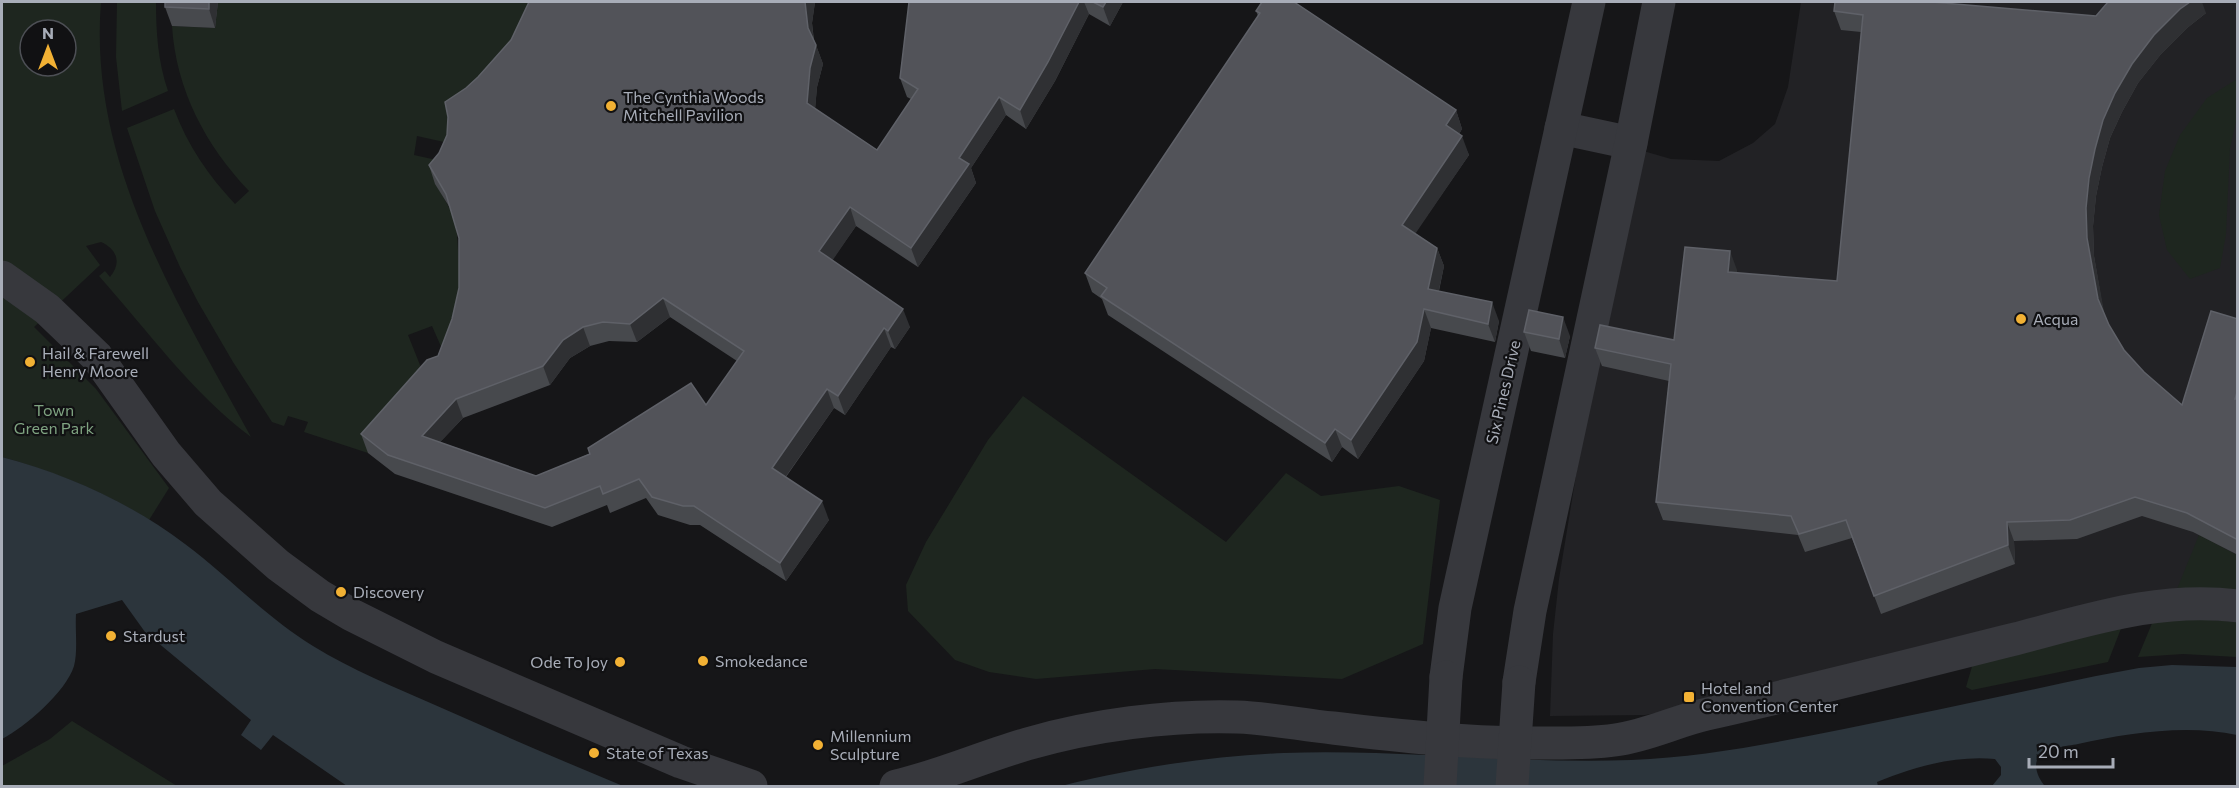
<svg xmlns="http://www.w3.org/2000/svg" width="2239" height="788" font-family="Commissioner,sans-serif">
	<style>
		.built { fill: #222225 }
		.green { fill: #1e261f; fill-rule: evenodd }
		.water { fill: #2c353c }
		.lines { fill: none; stroke-linecap: round; stroke-linejoin: round }
		.minor { stroke: #37383d; stroke-width: 33 }
		.minor-bridge { stroke: #37383d; stroke-width: 33 }
		.wall { fill: #47494d; fill-rule: evenodd }
		.shaded-wall { fill: #2f3033 }
		.building { fill: #525359; stroke: #5f6168; stroke-width: 1.5; fill-rule: evenodd }
		.poi-dot { fill: #f2b134; stroke: #111113; stroke-width: 2 }
		.labels { text-anchor: middle; stroke-width: 4.5; stroke-linejoin: round; paint-order: stroke }
		.poi-label { font-size: 16px; fill: #a8adb8; stroke: #111113; text-anchor: start }
		.street-label { font-size: 16px; fill: #a8adb8; stroke: #111113 }
		.park-label { font-size: 16px; fill: #7fa381; stroke: #111113 }
	</style>
	<rect width="100%" height="100%" fill="#161618"/>
	<path class="built" d="M1801,2H2237V598L1764,694L1645,715L1550,716L1553,634L1559,579L1591,384L1640,150L1671,159L1719,161L1753,143L1775,124L1788,87Z"/>
	<g class="green">
		<path d="M2,2H101C88,162 177,302 251,437C192,393 148,331 99,276L105,271L110,277C122,263 117,249 101,242L86,246L100,265L34,327L96,389L169,488L149,520C104,491 52,471 2,457ZM30,30H66V66H30Z"/>
		<path d="M117,2H156C156,32 158,62 168,91L122,111L116,57Z"/>
		<path d="M218,2H542L454,132L444,142L417,136L414,155L441,161L436,184L456,220L463,324L443,351L432,326L408,335L428,385L368,453L304,432L308,422L288,416L284,426L272,422L233,362L198,302L180,267L155,211L127,128L174,109C188,146 208,175 235,204L249,191C206,146 176,90 172,26L215,28Z"/>
		<path d="M2237,79V117L2230,148L2226,234L2220,268L2190,279L2167,250L2159,215L2165,171L2180,135L2207,98Z"/>
		<path d="M1023,396L1226,542L1286,473L1321,496L1399,486L1440,500L1423,644L1342,679L1155,669L1036,679L989,672L955,660L908,611L906,585L926,542L988,440Z"/>
		<path d="M2199,535L2237,555V592L2177,589Z"/>
		<path d="M2182,618L2237,622V657L2183,654L2138,657L2153,621Z"/>
		<path d="M2122,626L2108,662L1972,690L1966,687L1973,663Z"/>
		<path d="M72,721L177,786H2V766L50,739Z"/>
	</g>
	<g class="water">
		<path d="M2,457C67,474 131,503 185,544C229,577 266,617 313,646C352,670 394,687 435,705C498,733 560,760 623,786H347L273,735L261,750L241,735L251,720L145,632L122,600L76,614C75,630 78,651 74,666C66,692 25,727 2,739Z"/>
		<path d="M2172,665L2237,667V735C2187,724 2127,733 2078,744C2067,746 2047,748 2039,757C2032,765 2039,780 2045,786H1992L2001,775V767L1995,759C1956,755 1913,767 1877,782L1878,786H1061C1133,768 1209,756 1284,753C1400,749 1515,764 1631,760C1703,757 1774,743 1844,729C1928,712 2012,694 2096,676L2139,668Z"/>
	</g>
	<g class="lines">
		<g class="minor">
			<path d="M1561,128L1631,143"/>
			<path d="M2,277L47,309L97,357L166,454L208,503L278,565L320,596L352,615L436,657L681,762L751,786"/>
			<path d="M1446,677L1455,608L1589,2"/>
			<path d="M1519,682L1530,611L1631,143L1659,2"/>
			<path d="M896,786C940,776 982,757 1027,744C1092,725 1169,715 1237,717C1269,718 1302,725 1333,728C1400,736 1465,743 1532,743C1559,743 1587,744 1615,740C1647,736 1676,721 1707,714C1810,691 1912,665 2015,639C2089,620 2159,596 2238,606"/>
		</g>
		<g class="minor-bridge">
			<path d="M1440,786L1446,677"/>
			<path d="M1512,786L1519,682"/>
		</g>
	</g>
	<g class="wall">
		<path d="M218,2L215,28L172,26L165,7Z"/>
		<path d="M529,2H815L812,23L814,40L823,64L817,87L815,109L877,150L911,99L907,97L900,78L909,2H1123L1110,26L1089,14L1055,81L1026,129L1006,115L971,168L976,183L918,267L856,226L832,260L910,327L895,349L891,347L845,415L834,408L786,477L829,520L786,581L700,525H690L658,515L646,498L610,513L607,505L552,527L395,474L368,453L361,434L438,356L452,319L459,288V238L450,208L435,184L429,165L439,153L447,135L466,88L478,77L511,40ZM670,317L737,361L706,405L536,476L440,442L463,418L550,385L570,358L590,346L609,341L637,342Z"/>
		<path d="M1256,11L1456,110L1462,129L1459,134L1469,155L1415,233L1437,248L1444,266L1439,291L1499,321L1495,342L1431,328L1424,361L1358,459L1342,447L1332,462L1108,315L1102,299L1092,292L1085,273L1258,16Z"/>
		<path d="M1834,11L2096,16L2206,13L2187,28L2161,54L2138,83L2122,112L2110,138L2102,167L2096,196L2093,226L2094,256L2104,315L2109,325L2124,350L2144,372L2182,405L2238,319V555L2193,532L2142,516L2077,539L2014,541L2015,564L1881,614L1852,538L1805,552L1798,535L1663,520L1656,502L1669,381L1602,366L1595,348L1674,340L1737,270V273L1837,281L1861,32L1841,30Z"/>
		<path d="M1524,332L1570,336L1565,358L1531,351Z"/>
	</g>
	<g class="shaded-wall">
		<path d="M209,2H218L215,28L209,9Z"/>
		<path d="M805,2H815L812,23L814,46L808,28Z"/>
		<path d="M1079,2H1084L1089,14L1055,81L1026,129L1020,110Z"/>
		<path d="M1106,2H1123L1110,26L1103,7Z"/>
		<path d="M2190,2H2202L2206,13L2187,28L2161,54L2138,83L2122,112L2110,138L2102,167L2096,196L2093,226L2094,256L2105,317L2098,299L2087,238L2086,208L2089,178L2095,149L2103,120L2115,93L2132,64L2154,35L2180,9Z"/>
		<path d="M816,45L823,64L817,87L814,122L807,103L810,68Z"/>
		<path d="M999,97L1006,115L971,168L976,183L918,267L911,248L959,158Z"/>
		<path d="M1456,110L1462,129L1453,144L1446,125Z"/>
		<path d="M1462,136L1469,155L1409,243L1402,225Z"/>
		<path d="M850,207L856,226L826,270L819,251Z"/>
		<path d="M1437,248L1444,266L1435,308L1428,289Z"/>
		<path d="M1730,251L1737,270L1735,291L1728,272Z"/>
		<path d="M663,298L670,317L637,342L630,324Z"/>
		<path d="M1492,302L1499,321L1495,342L1488,324Z"/>
		<path d="M903,309L910,327L895,349L888,331Z"/>
		<path d="M1424,309L1431,328L1424,361L1358,459L1351,440Z"/>
		<path d="M1563,317L1570,336L1565,358L1559,339Z"/>
		<path d="M583,327L590,346L570,358L550,385L543,366L563,340Z"/>
		<path d="M884,328L891,347L845,415L838,396Z"/>
		<path d="M827,389L834,408L779,486L772,468Z"/>
		<path d="M456,399L463,418L429,454L422,436Z"/>
		<path d="M1335,429L1342,447L1332,462L1325,443Z"/>
		<path d="M822,501L829,520L786,581L780,563Z"/>
		<path d="M2007,522L2014,541L2015,564L2008,545Z"/>
	</g>
	<g class="building">
		<path d="M165,2H209V9L165,7Z"/>
		<path d="M529,2H805L808,28L816,45L810,68L807,103L877,150L918,89L900,78L909,2H1079L1048,62L1020,110L999,97L959,158L969,164L911,248L850,207L819,251L903,309L888,331L884,328L838,396L827,389L772,468L822,501L780,563L694,506H683L652,497L639,479L603,494L600,486L545,508L388,455L361,434L427,360L438,356L452,319L459,288V238L446,194L429,165L439,153L447,135L448,117L445,102L466,88L478,77L511,40ZM663,298L744,351L706,405L691,383L588,448L590,454L536,476L422,436L456,399L543,366L563,340L583,327L603,322L630,324Z"/>
		<path d="M1093,2H1106L1103,7Z"/>
		<path d="M1262,2H1294L1456,110L1446,125L1462,136L1402,225L1437,248L1428,289L1492,302L1488,324L1424,309L1417,342L1351,440L1335,429L1325,443L1101,296L1107,288L1085,273L1260,13L1256,11Z"/>
		<path d="M1835,2H1932L2096,16L2108,2H2190L2180,9L2154,35L2132,64L2115,93L2103,120L2095,149L2089,178L2086,208L2087,238L2098,299L2109,325L2124,350L2144,372L2182,405L2211,311L2238,319V389L2235,399H2238V540L2187,513L2135,497L2070,520L2007,522L2008,545L1874,596L1846,520L1799,534L1791,516L1656,502L1671,364L1595,348L1600,325L1674,340L1685,247L1730,251L1728,272L1837,281L1863,15L1834,11Z"/>
		<path d="M1529,310L1563,317L1559,339L1524,332Z"/>
	</g>
	<g class="poi-dot">
		<circle cx="611" cy="106" r="6"/>
		<circle cx="2021" cy="319" r="6"/>
		<circle cx="30" cy="362" r="6"/>
		<circle cx="341" cy="592" r="6"/>
		<circle cx="111" cy="636" r="6"/>
		<circle cx="703" cy="661" r="6"/>
		<circle cx="620" cy="662" r="6"/>
		<rect x="1683" y="691" width="12" height="12" rx="3"/>
		<circle cx="818" cy="745" r="6"/>
		<circle cx="594" cy="753" r="6"/>
	</g>
	<g class="labels">
		<g class="poi-label">
			<text x="623" y="103">The Cynthia Woods<tspan x="623" dy="18">Mitchell Pavilion</tspan></text>
			<text x="2033" y="325">Acqua</text>
			<text x="42" y="359">Hail &amp; Farewell<tspan x="42" dy="18">Henry Moore</tspan></text>
			<text x="353" y="598">Discovery</text>
			<text x="123" y="642">Stardust</text>
			<text x="715" y="667">Smokedance</text>
			<text x="608" y="668" text-anchor="end">Ode To Joy</text>
			<text x="1701" y="694">Hotel and<tspan x="1701" dy="18">Convention Center</tspan></text>
			<text x="830" y="742">Millennium<tspan x="830" dy="18">Sculpture</tspan></text>
			<text x="606" y="759">State of Texas</text>
		</g>
		<g class="street-label">
			<text transform="translate(1503 392) rotate(-77)" y="6">Six Pines Drive</text>
		</g>
		<g class="park-label">
			<text x="54" y="416">Town<tspan x="54" dy="18">Green Park</tspan></text>
		</g>
	</g>
	<rect width="2239" height="788" fill="none" stroke="#a8adb8" stroke-width="6"/>
	<g transform="translate(48 48)"><circle r="28" fill="#111113" stroke="#4d4f55" stroke-width="1.5"/>
	<path d="M0-4.5L10 22L0 15L-10 22Z" fill="#f2b134"/>
	<text y="-9" font-size="16" font-weight="bold" text-anchor="middle" fill="#a8adb8">N</text>
	</g>
	<path d="M2029 758v9h84v-9" fill="none" stroke="#a8adb8" stroke-width="3"/>
	<text x="2038" y="758" font-size="18" fill="#a8adb8" stroke="#111113" stroke-width="4.5" paint-order="stroke">20 m</text>
</svg>
